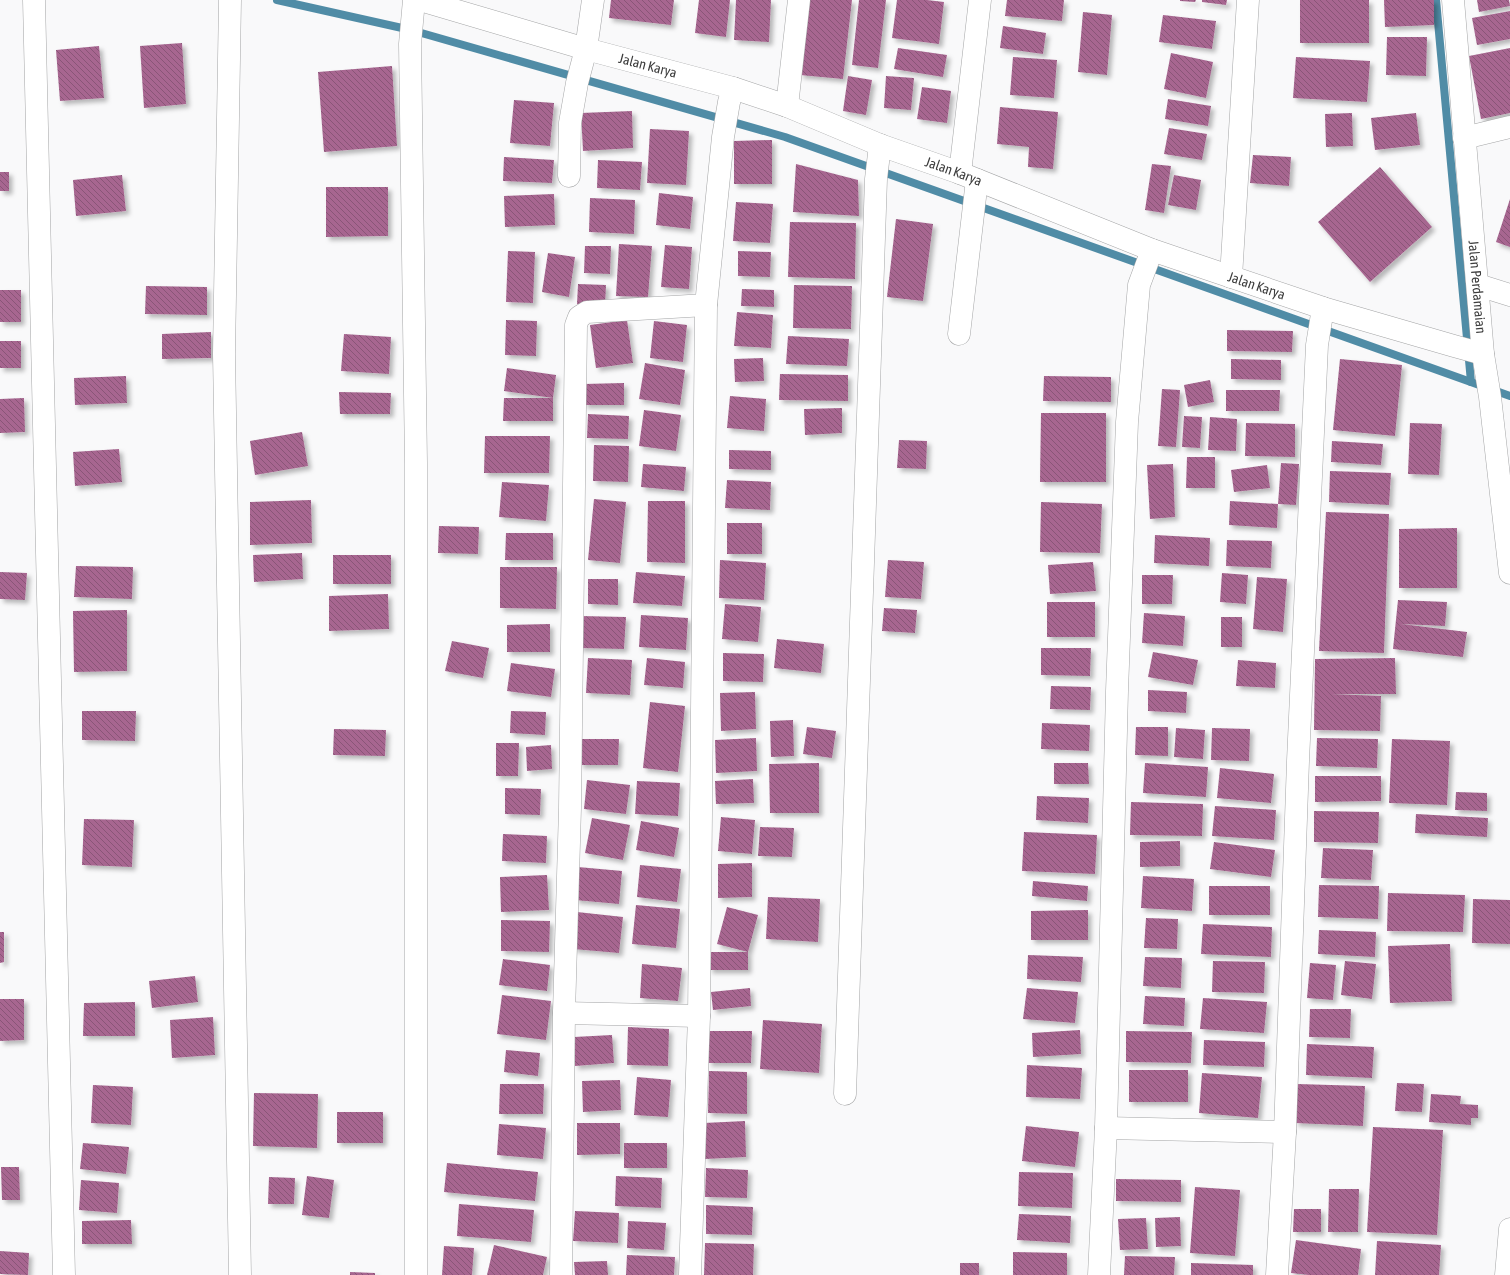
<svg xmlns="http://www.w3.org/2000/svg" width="1510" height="1275" font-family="'Asap Condensed',sans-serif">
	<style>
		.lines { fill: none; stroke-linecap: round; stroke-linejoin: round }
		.stream { stroke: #508ca6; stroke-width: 8 }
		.building { fill: url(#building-back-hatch); filter: url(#shadow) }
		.minor-casing { stroke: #a4a5a6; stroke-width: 23 }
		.minor { stroke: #fff; stroke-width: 22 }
		.labels { text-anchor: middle; stroke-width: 4; stroke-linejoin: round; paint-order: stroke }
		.street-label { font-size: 14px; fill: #3c3c3c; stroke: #fff }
	</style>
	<defs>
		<pattern id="building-back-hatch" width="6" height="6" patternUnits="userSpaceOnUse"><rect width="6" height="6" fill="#a76690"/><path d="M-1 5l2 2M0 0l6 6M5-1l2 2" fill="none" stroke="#895577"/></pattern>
		<filter id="shadow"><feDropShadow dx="3.5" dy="3.5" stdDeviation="2" flood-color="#0004"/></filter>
	</defs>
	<rect width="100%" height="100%" fill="#f9f9fa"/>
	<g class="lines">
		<g class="stream">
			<path d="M277,0L411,30L785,137L1510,396"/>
			<path d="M1436,0L1471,382"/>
		</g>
	</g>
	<g class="building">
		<path d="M611,0H674L671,25L609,18Z"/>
		<path d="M699,0H730L726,37L695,33Z"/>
		<path d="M736,0H771L769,42L734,40Z"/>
		<path d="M809,0H852L843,79L800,75Z"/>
		<path d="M859,0H886L878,68L852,65Z"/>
		<path d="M897,0H927L944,2L939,44L892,38Z"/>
		<path d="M1007,0H1064L1062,21L1005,16Z"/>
		<path d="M1180,0H1196L1195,2L1180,1Z"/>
		<path d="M1202,0H1227L1226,5L1202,2Z"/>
		<rect x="1300" y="0" width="69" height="43"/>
		<path d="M1384,0H1434V25L1385,27Z"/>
		<path d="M1477,0H1509L1510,6L1479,12Z"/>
		<path d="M1510,11V39L1477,45L1472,18Z"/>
		<path d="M1083,12L1112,15L1107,75L1078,72Z"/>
		<path d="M1163,15L1216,21L1212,49L1159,42Z"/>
		<path d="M1003,26L1046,33L1043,54L1000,48Z"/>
		<path d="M1387,37H1427L1426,76L1386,75Z"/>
		<path d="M182,43L186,104L144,108L140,46Z"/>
		<path d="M99,46L104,98L60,101L56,50Z"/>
		<path d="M898,48L947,55L943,77L894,69Z"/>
		<path d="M1510,48V113L1481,119L1469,56Z"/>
		<path d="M1171,53L1213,62L1206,98L1164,89Z"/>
		<path d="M1013,57L1057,60L1054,98L1010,95Z"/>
		<path d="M1296,57L1370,61L1367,102L1293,98Z"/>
		<path d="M392,66L397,146L324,152L318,72Z"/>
		<path d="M848,76L872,80L866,115L843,111Z"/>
		<path d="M886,76L914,78L911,110L884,108Z"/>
		<path d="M922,87L951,91L947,123L917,119Z"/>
		<path d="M1168,99L1211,106L1208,126L1165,119Z"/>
		<path d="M514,100L554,103L550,146L510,143Z"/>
		<path d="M1000,107L1058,112L1053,169L1028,167L1029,147L997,144Z"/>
		<path d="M632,111L633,148L583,151L581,113Z"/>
		<path d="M1352,113L1353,146L1326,147L1325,114Z"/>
		<path d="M1416,113L1420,145L1375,150L1371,118Z"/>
		<path d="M1169,128L1207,134L1202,160L1164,154Z"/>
		<path d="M650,129L689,131L686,185L647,183Z"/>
		<path d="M772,140V184H734V141Z"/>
		<path d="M1253,155L1291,157L1289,186L1250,183Z"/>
		<path d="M504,157L554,160L552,183L503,181Z"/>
		<path d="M598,160L642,162L640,190L597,188Z"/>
		<path d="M796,164L858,180L859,216L793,212Z"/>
		<path d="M1152,164L1171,166L1164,213L1145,210Z"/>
		<path d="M1380,167L1432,227L1370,282L1318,222Z"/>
		<rect x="0" y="172" width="9" height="19"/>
		<path d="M122,175L126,211L76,216L73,180Z"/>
		<path d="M1174,175L1201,180L1196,210L1168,205Z"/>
		<path d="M326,187H388V236L326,237Z"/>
		<path d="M659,193L693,197L690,229L656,225Z"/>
		<path d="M554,194L555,225L505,227L504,196Z"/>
		<path d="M590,198L635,200L634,234L589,232Z"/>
		<path d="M1510,199V247L1496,242Z"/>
		<path d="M736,202L773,204L770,243L733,241Z"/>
		<path d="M896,219L933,224L923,301L887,297Z"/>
		<path d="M790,222L856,223L855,279L788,277Z"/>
		<path d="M619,244L652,246L648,297L616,296Z"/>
		<path d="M665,245L692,247L689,289L661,287Z"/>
		<path d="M585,246H611L610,274L584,273Z"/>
		<path d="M508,251L535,252L533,303L506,302Z"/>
		<path d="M738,251L771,252L770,277L738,276Z"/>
		<path d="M548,253L575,257L569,297L542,292Z"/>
		<path d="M578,284L606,285L605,306L577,304Z"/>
		<path d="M794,285L852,286L851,329L793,328Z"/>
		<path d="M146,286L207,287V315L145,314Z"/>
		<path d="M742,289L774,290V307L741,306Z"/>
		<rect x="0" y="290" width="21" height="32"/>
		<path d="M737,312L773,315L771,348L734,346Z"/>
		<path d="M506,320L537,321L536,356L505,355Z"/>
		<path d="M627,320L633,363L596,368L590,325Z"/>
		<path d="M654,321L687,325L683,362L650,358Z"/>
		<path d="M1227,330L1293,331L1292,352L1227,351Z"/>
		<path d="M211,332V358L162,359V334Z"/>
		<path d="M344,334L391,337L389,374L341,371Z"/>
		<path d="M788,336L849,339L847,366L786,364Z"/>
		<rect x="0" y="341" width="21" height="27"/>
		<path d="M763,358L764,381L735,382L734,359Z"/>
		<path d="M1231,359L1281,360V380L1231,379Z"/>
		<path d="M1340,359L1402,365L1395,436L1333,430Z"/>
		<path d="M645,363L685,370L680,405L639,399Z"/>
		<path d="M507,368L556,375L553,398V421H503L504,398H553L504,391Z"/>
		<path d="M780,374L848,375V401L779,400Z"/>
		<path d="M126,376L127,403L75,405L74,378Z"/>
		<path d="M1044,376L1111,377V402L1043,401Z"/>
		<path d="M1210,380L1214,402L1188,407L1184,385Z"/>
		<path d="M624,383V405H584V384Z"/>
		<path d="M1162,389L1180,390L1176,447L1158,446Z"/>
		<path d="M1226,390H1280L1279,411H1226Z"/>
		<path d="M339,392L391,393L390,414H340Z"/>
		<path d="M730,396L766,399L764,431L727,428Z"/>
		<path d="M24,398L25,432L0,433V399Z"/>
		<path d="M842,408V433L805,435L804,409Z"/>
		<path d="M644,410L681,415L676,451L639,446Z"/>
		<path d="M1041,413H1106V482H1040Z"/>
		<path d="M588,414L629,416L628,439L587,438Z"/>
		<path d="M1184,416L1202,417L1200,448L1182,447Z"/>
		<path d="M1210,417L1237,419L1236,451L1208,450Z"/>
		<path d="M1246,423L1295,424V457L1245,456Z"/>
		<path d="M1410,423L1442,424L1439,475L1408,474Z"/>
		<path d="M302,432L308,466L255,475L250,441Z"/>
		<path d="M485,436H550L549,473H484Z"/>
		<path d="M899,440L927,441L926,469L897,468Z"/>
		<path d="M1332,441L1383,444L1381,465L1331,462Z"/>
		<path d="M594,445L629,446L628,482L593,481Z"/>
		<path d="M119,449L122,482L75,486L73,452Z"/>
		<path d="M729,450L771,451V470L729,469Z"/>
		<path d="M1187,457H1215V488H1186Z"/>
		<path d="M1281,463L1299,464L1296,505L1278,504Z"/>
		<path d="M643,464L686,467L684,491L641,487Z"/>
		<path d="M1173,464L1175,517L1150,519L1147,465Z"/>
		<path d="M1267,465L1270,488L1234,492L1231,470Z"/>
		<path d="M1330,471L1391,473L1389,505L1329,502Z"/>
		<path d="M727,480L771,482L770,510L725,508Z"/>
		<path d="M502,482L549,485L546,521L499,517Z"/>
		<path d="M594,499L626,502L620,563L588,560Z"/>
		<path d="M311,500L312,543L250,545V502Z"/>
		<path d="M648,501H685V563L647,562Z"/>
		<path d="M1230,501L1278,504L1277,528L1229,525Z"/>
		<path d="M1041,502L1102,504L1100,553L1040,552Z"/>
		<path d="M1326,512L1389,514L1384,653L1319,651Z"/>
		<rect x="727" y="523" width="35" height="31"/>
		<path d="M439,526L479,527L478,554L438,553Z"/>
		<path d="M1457,528V588H1399V529Z"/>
		<path d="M506,533H553V560H505Z"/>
		<path d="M1155,535L1210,538L1209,566L1154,563Z"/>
		<path d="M1227,540L1272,541L1271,568L1226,566Z"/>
		<path d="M302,553L303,579L254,582L253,555Z"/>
		<rect x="333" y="555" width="58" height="29"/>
		<path d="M720,560L766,563L764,600L719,598Z"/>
		<path d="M888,560L924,562L921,599L885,597Z"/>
		<path d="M1093,562L1096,591L1050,594L1048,565Z"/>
		<path d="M76,566L133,567L132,599L74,597Z"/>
		<path d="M500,567H557L556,609L500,608Z"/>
		<path d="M0,572L27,573L25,600L0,599Z"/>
		<path d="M636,572L685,576L682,606L633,603Z"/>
		<path d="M1222,573L1248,575L1246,604L1220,602Z"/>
		<path d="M1142,575H1173L1172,604H1142Z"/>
		<path d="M1257,577L1287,579L1283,632L1253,629Z"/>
		<path d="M588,579H618V605L588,604Z"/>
		<path d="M388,594L389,629L329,631V596Z"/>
		<path d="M1398,600L1447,602L1445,626L1401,624L1467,632L1463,657L1393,649Z"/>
		<rect x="1047" y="602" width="48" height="35"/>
		<path d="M725,604L761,607L758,642L722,639Z"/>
		<path d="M884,608L917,610L915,633L882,631Z"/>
		<path d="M127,610V671L74,672L73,611Z"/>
		<path d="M1144,613L1185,616L1183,646L1142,643Z"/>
		<path d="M641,615L688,618L686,650L639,647Z"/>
		<path d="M580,616L626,617L624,649L579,648Z"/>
		<rect x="1221" y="617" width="21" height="30"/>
		<path d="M550,624V652H507V625Z"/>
		<path d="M777,639L824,644L821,673L774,668Z"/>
		<path d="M452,641L489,648L483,678L445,671Z"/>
		<path d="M1041,648H1091L1090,676L1041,675Z"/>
		<path d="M1153,652L1198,660L1193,685L1148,677Z"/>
		<path d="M723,653L764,654L763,682L723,681Z"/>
		<path d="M588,658L632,660L630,695L586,693Z"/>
		<path d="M647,658L685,662L683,688L644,685Z"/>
		<path d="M1395,658L1396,694H1332L1381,696L1380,731L1314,730L1315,659Z"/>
		<path d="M1238,660L1276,663L1275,688L1236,686Z"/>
		<path d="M511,663L555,669L551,697L507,691Z"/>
		<path d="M1051,686L1091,687L1090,710L1050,709Z"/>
		<path d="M1148,690L1187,692L1186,713L1148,711Z"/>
		<path d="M755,692L756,729L721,731L720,693Z"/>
		<path d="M650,702L685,706L678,772L643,768Z"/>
		<path d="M82,711H136L135,741L82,740Z"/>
		<path d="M511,711L546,712L545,735L510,733Z"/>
		<path d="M793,720L794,756L771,757L770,721Z"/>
		<path d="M1042,723L1090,725L1089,751L1041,749Z"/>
		<path d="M807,727L836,731L832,758L803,754Z"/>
		<path d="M1136,727H1168V756L1135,755Z"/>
		<path d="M1176,728L1205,730L1203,759L1174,757Z"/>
		<path d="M1212,728L1250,729L1249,761L1211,760Z"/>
		<path d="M334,729L386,730L385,756L333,755Z"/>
		<path d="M756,738L757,771L716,773L715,740Z"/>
		<path d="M1317,738L1378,739L1377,768L1316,766Z"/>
		<path d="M580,739H619L618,765H580Z"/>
		<path d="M1392,739L1450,741L1447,805L1389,803Z"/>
		<path d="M496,743H519L518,776H496Z"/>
		<path d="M551,745L552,769L527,771L526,747Z"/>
		<path d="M819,763V813H770L769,764Z"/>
		<path d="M1054,763H1088L1089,784H1054Z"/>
		<path d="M1145,763L1208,767L1206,797L1143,793Z"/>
		<path d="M1220,768L1274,774L1271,803L1217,798Z"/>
		<path d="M1315,776H1381V801L1315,802Z"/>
		<path d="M753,779L754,803L716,804L715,781Z"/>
		<path d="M587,780L630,785L626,814L584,809Z"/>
		<path d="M637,781L680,783L678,816L635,814Z"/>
		<path d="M505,788L541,789L540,815L505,814Z"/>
		<path d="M1456,792L1487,793V811L1455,810Z"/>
		<path d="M1037,796L1089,798L1088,823L1036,820Z"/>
		<path d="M1131,802L1203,804L1202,836L1130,835Z"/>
		<path d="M1215,806L1276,810L1274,840L1212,836Z"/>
		<path d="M1314,811L1379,812L1378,843L1314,842Z"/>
		<path d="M1416,814L1488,818L1487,837L1415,833Z"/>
		<path d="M721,817L755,820L752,854L718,851Z"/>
		<path d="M592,818L630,825L623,860L585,853Z"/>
		<path d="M84,819L134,820L132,867L82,865Z"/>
		<path d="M641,821L679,828L674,857L636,850Z"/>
		<path d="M760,827L794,828L792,857L758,856Z"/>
		<path d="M1024,832L1097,835L1095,874L1022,871Z"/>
		<path d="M503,834L547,836L546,863L502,861Z"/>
		<path d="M1180,841V866L1140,867V842Z"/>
		<path d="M1214,842L1275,850L1271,877L1210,869Z"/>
		<path d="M1323,848L1373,850L1371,880L1321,878Z"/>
		<path d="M752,863V897L718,898V864Z"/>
		<path d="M640,865L681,869L677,902L637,897Z"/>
		<path d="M578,867L622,871L619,904L575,900Z"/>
		<path d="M547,875L549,910L501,912L500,877Z"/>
		<path d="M1143,876L1194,879L1192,911L1141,908Z"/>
		<path d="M1033,881L1088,886L1087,901L1032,896Z"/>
		<path d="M1319,885L1379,886L1378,919L1318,917Z"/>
		<rect x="1209" y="886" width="61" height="29"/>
		<path d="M1388,893L1465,895L1463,932L1387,931Z"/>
		<path d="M768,897L820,899L818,942L766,939Z"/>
		<path d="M1473,899L1510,900V944L1472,943Z"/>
		<path d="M636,905L680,909L676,948L632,944Z"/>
		<path d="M727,907L758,915L748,952V970H709V952H748L717,944Z"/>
		<path d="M1088,910V940H1031V911Z"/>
		<path d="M577,912L623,917L619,953L573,949Z"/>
		<path d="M1146,918L1178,919L1177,949L1144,948Z"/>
		<path d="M501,920L550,921L549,952L501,951Z"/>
		<path d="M1203,924L1272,927L1271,957L1201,954Z"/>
		<path d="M1319,930L1376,932L1375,957L1318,954Z"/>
		<path d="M0,932H4V962L0,963Z"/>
		<path d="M1450,944L1452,1001L1390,1003L1388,946Z"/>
		<path d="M1028,955L1083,957L1081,982L1027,979Z"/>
		<path d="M1145,957L1182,958L1181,988L1143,986Z"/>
		<path d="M503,959L550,965L547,991L499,985Z"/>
		<path d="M1213,961L1265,962L1264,993L1212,992Z"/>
		<path d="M1345,961L1376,964L1372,999L1341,995Z"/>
		<path d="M1310,963L1336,965L1333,1000L1307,998Z"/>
		<path d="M642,964L682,968L678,1001L640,998Z"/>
		<path d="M195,976L198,1002L152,1008L149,981Z"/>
		<path d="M750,988L751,1006L713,1010L711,992Z"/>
		<path d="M1027,988L1078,992L1075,1023L1023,1019Z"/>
		<path d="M502,995L551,1001L546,1040L497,1034Z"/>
		<path d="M1145,996L1185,998L1184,1026L1143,1024Z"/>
		<path d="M1203,998L1267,1002L1264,1033L1200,1029Z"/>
		<path d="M0,999H24V1040L0,1041Z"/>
		<path d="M135,1002V1036H83L84,1003Z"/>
		<path d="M1310,1009H1351L1350,1038L1309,1037Z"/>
		<path d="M213,1017L215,1055L172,1058L170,1020Z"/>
		<path d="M763,1020L822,1024L819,1073L760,1069Z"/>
		<path d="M628,1027L669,1029L668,1066L627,1065Z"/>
		<path d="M1080,1030L1081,1054L1033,1057L1032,1033Z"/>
		<path d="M709,1031H752L751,1063H708Z"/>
		<path d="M1126,1031L1192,1032L1191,1063L1126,1062Z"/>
		<path d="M612,1035L614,1063L575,1066L574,1037Z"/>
		<path d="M1204,1040L1265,1042L1264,1067L1203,1065Z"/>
		<path d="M1307,1044L1374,1047L1372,1078L1306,1075Z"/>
		<path d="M506,1050L540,1053L538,1076L504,1072Z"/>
		<path d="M1027,1065L1082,1068L1080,1099L1026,1097Z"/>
		<rect x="1129" y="1070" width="59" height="32"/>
		<path d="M709,1071L747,1072V1114L708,1113Z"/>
		<path d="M1202,1073L1262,1077L1258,1118L1199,1113Z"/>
		<path d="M637,1077L671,1080L668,1117L634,1115Z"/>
		<path d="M620,1080L621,1110L583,1112L582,1081Z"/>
		<path d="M1397,1083L1424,1084L1422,1112L1395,1111Z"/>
		<path d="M500,1084H544L543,1114H499Z"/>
		<path d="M1297,1084L1365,1086L1363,1126L1295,1123Z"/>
		<path d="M93,1085L133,1087L131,1125L91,1123Z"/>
		<path d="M254,1093L318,1094L317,1148L253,1146Z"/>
		<path d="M1431,1094L1461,1096L1460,1104L1478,1105V1118H1471V1125L1429,1122Z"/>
		<rect x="337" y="1112" width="46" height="31"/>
		<path d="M745,1121L746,1157L705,1159L704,1123Z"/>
		<path d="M577,1123H620V1154L577,1155Z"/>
		<path d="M499,1124L546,1128L543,1159L497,1155Z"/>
		<path d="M1026,1126L1079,1132L1075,1167L1022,1161Z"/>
		<path d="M1373,1127L1443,1130L1437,1235L1367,1232Z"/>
		<path d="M83,1143L129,1147L126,1174L80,1169Z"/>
		<rect x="624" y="1143" width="43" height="25"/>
		<path d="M447,1163L538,1172L535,1201L444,1192Z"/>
		<path d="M1,1167H19L20,1200H2Z"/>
		<path d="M706,1168L748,1170L747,1198L705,1197Z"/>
		<path d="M1019,1172L1073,1173L1072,1208L1018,1206Z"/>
		<path d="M307,1176L334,1180L329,1218L302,1215Z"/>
		<path d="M616,1176L662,1178L661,1208L615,1206Z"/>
		<path d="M269,1177L295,1178L294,1204H268Z"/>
		<path d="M1116,1179L1181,1180V1202L1116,1201Z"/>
		<path d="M81,1180L119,1183L117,1213L79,1210Z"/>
		<path d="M1195,1187L1240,1190L1235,1256L1190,1253Z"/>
		<path d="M1329,1189H1359L1358,1232H1328Z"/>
		<path d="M459,1204L534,1210L531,1242L457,1236Z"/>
		<path d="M706,1205L753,1207L752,1235L706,1234Z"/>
		<path d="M1294,1209H1321V1232H1293Z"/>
		<path d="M575,1211L619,1213L618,1243L573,1241Z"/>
		<path d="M1019,1214L1071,1216L1070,1243L1017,1240Z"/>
		<path d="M1180,1217L1181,1246L1156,1247L1155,1218Z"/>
		<path d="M1146,1218L1148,1249L1120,1250L1118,1219Z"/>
		<path d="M131,1220L132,1244H82V1221Z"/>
		<path d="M628,1221L666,1223L664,1250L627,1248Z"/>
		<path d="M1296,1240L1361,1249L1358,1275H1309L1291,1273Z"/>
		<path d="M1377,1241L1441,1245L1439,1275H1375Z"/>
		<path d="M705,1243L754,1244L753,1275H704Z"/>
		<path d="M494,1245L547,1257L543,1275H487Z"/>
		<path d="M444,1246L474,1248L472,1275H442Z"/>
		<path d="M0,1251L29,1253L28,1275L0,1274Z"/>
		<path d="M1013,1252L1067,1253V1275H1013Z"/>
		<path d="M627,1255L675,1257L674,1275H626Z"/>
		<path d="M1125,1256L1175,1257L1174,1275H1124Z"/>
		<path d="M607,1261L608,1275H575L574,1262Z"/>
		<rect x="960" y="1263" width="19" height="12"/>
		<path d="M1191,1263L1253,1265V1275H1191Z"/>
		<path d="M350,1272L375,1273V1275H350Z"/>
	</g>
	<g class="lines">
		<defs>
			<g id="minor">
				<path d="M34,0L64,1275"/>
				<path d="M230,0L224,354L240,1275"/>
				<path d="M414,0L410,44L416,463V1275"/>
				<path id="s1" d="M420,0L586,49L733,88L787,106L880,145L960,173L1152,250L1323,308L1454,346L1483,354"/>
				<path id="s2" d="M1453,0L1483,354L1490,397L1510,573"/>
				<path d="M787,106L799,0"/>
				<path d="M1464,138L1510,127"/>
				<path d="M960,173L980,0"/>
				<path d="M569,176L570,123L577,83L586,49L593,0"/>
				<path d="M1231,277L1248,0"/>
				<path d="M1478,285L1510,295"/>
				<path d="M959,334L977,180"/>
				<path d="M564,1013L699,1016"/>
				<path d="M845,1094L876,179L880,145"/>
				<path d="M1106,1128L1285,1132"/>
				<path d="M561,1275L564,1013L570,808L576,325L579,317L587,312L706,305"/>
				<path d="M690,1275L699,1016L706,305L723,137L729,102L733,88"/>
				<path d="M1099,1275L1106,1128L1117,691L1127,422L1139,285L1152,250"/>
				<path d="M1277,1275L1285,1132L1298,761L1317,345L1323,308"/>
				<path d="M1506,1275L1510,1229"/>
			</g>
		</defs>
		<use href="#minor" class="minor-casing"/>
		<use href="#minor" class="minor"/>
	</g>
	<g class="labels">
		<g class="street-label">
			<text dy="5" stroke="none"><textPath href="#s1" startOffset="237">Jalan Karya</textPath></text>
			<text dy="5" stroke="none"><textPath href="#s1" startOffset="561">Jalan Karya</textPath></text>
			<text dy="5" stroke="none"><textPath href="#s1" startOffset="885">Jalan Karya</textPath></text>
			<text dy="5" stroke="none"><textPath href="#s2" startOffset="288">Jalan Perdamaian</textPath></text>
		</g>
	</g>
</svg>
